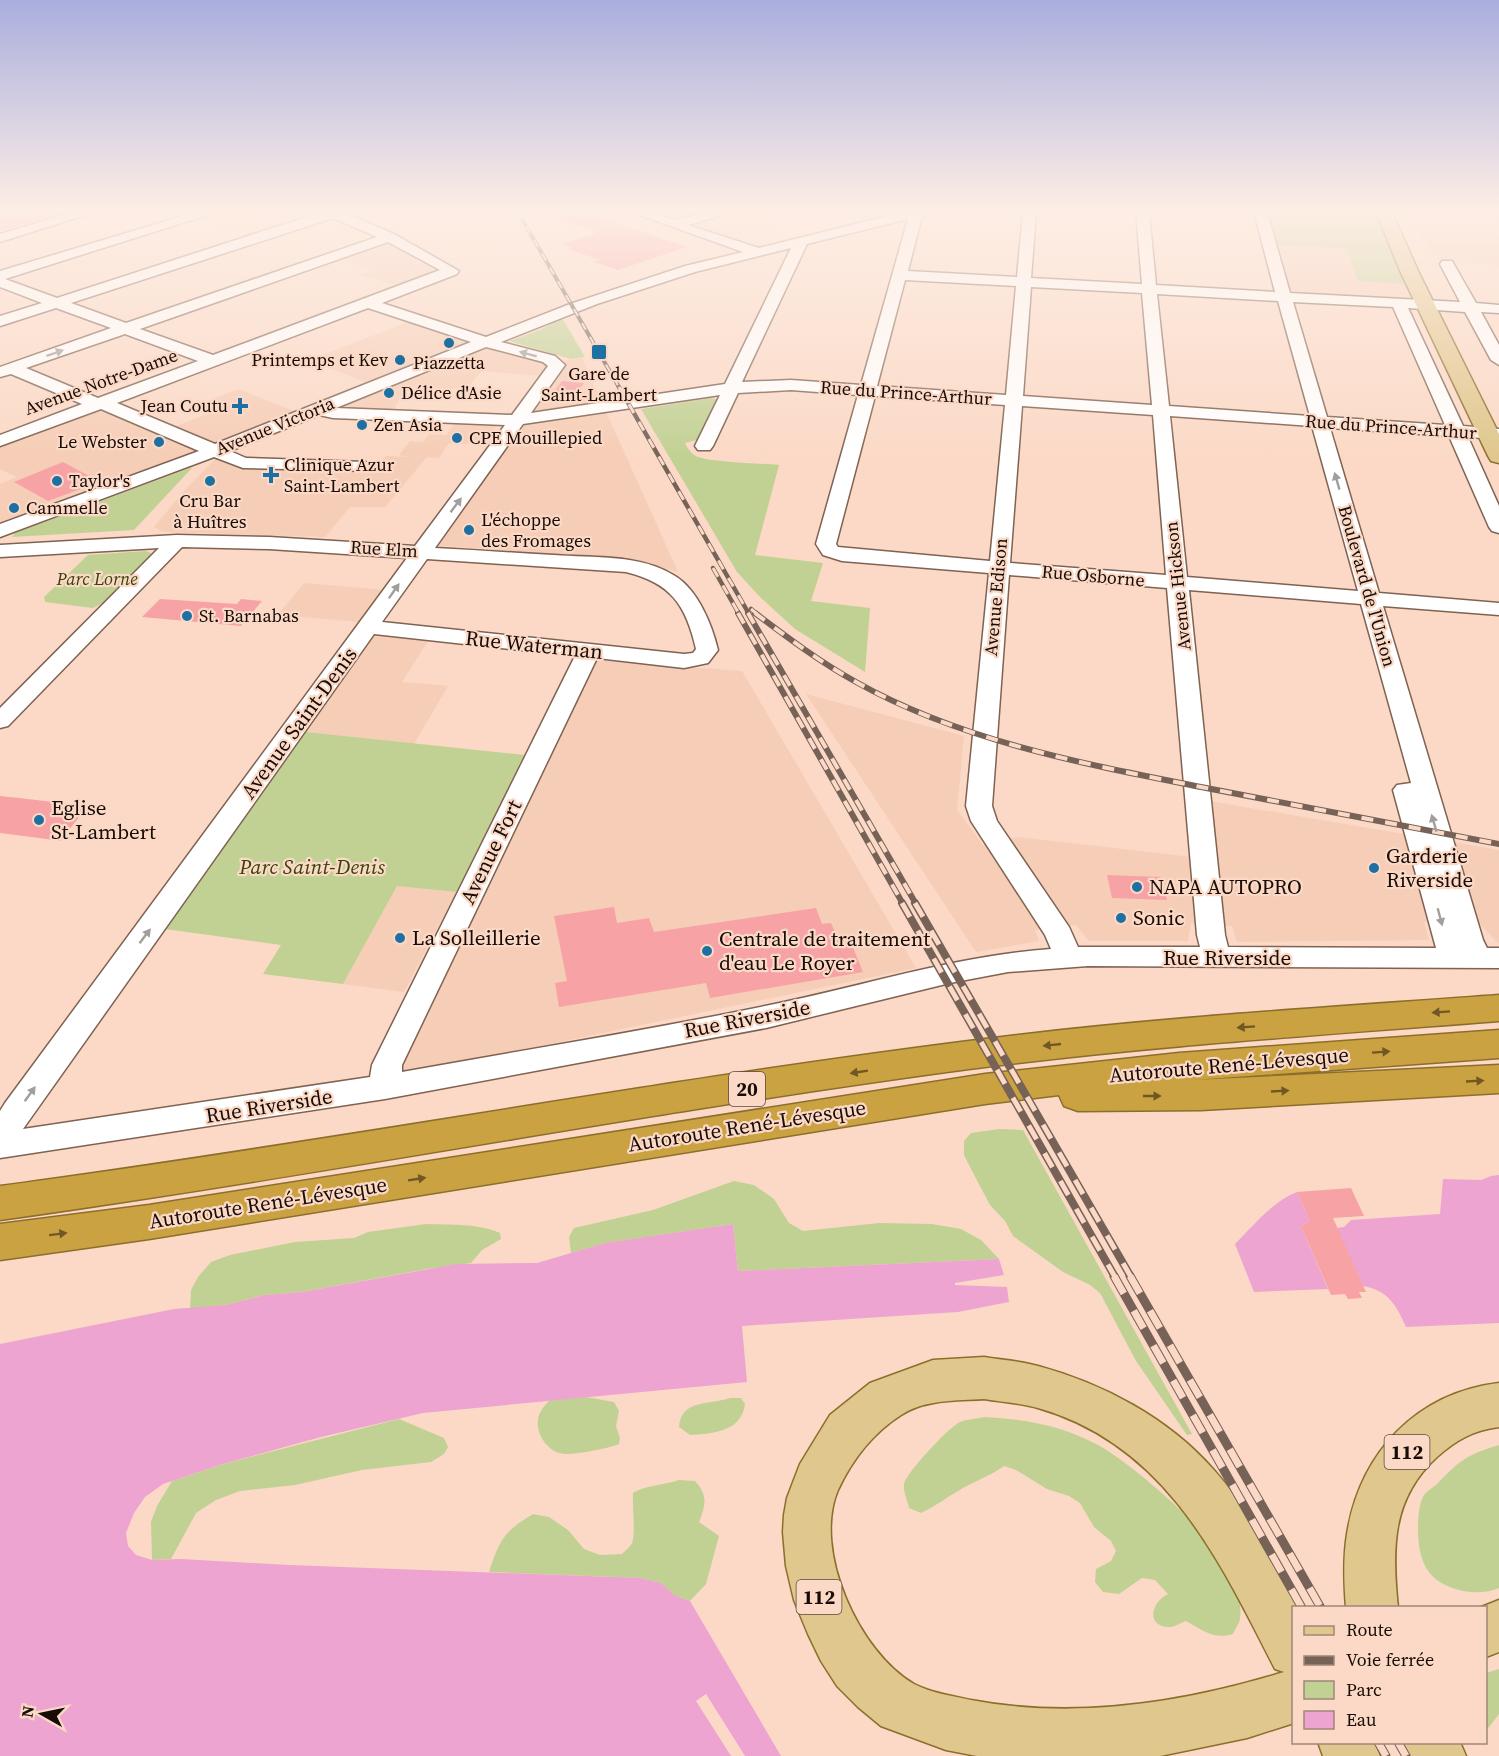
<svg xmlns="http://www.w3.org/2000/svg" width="1499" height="1756" font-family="'Source Serif 4',serif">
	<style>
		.built { fill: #f6cdb6 }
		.green { fill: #c1d193 }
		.water { fill: #eda4d0 }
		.pier { fill: #fbd9c6 }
		.building { fill: #f7a2a5 }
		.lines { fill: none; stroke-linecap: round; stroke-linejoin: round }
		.minor-casing { stroke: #7f6251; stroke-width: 3 }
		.major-casing { stroke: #8c6e2c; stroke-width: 3 }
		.highway-casing { stroke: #8c6e2c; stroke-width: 3 }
		.minor { fill: #fff; fill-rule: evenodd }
		.major { fill: #e0c78d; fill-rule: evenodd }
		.highway { fill: #cba241; fill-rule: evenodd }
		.rail-far4-casing { stroke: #766256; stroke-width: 4 }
		.rail-far3-casing { stroke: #766256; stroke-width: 4.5 }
		.rail-far2-casing { stroke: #766256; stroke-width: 6 }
		.rail-far1-casing { stroke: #766256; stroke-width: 8 }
		.rail-casing { stroke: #766256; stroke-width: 9 }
		.rail-far4 { stroke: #fbd9c6; stroke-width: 2; stroke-dasharray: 8; stroke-linecap: butt }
		.rail-far3 { stroke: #fbd9c6; stroke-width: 3; stroke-dasharray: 10; stroke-linecap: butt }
		.rail-far2 { stroke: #fbd9c6; stroke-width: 4; stroke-dasharray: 12; stroke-linecap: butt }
		.rail-far1 { stroke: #fbd9c6; stroke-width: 5; stroke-dasharray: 16; stroke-linecap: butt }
		.rail { stroke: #fbd9c6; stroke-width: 7; stroke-dasharray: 20; stroke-linecap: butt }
		.oneway { fill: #a29e9b }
		.oneway2 { fill: #715724 }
		.poi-dot { fill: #1d70a1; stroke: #fbd9c6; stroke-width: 2 }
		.labels { text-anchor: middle; stroke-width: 4.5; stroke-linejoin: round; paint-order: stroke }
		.far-poi-label { font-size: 18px; fill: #170c06; stroke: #fbd9c6; text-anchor: start }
		.far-street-label { font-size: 18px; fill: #170c06; stroke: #fbd9c6 }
		.far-park-label { font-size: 18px; font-style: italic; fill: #384309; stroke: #fbd9c6 }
		.shield { fill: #fbd9c6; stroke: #5b4a40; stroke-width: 1.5 }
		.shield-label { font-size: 20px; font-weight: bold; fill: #170c06 }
		.street-label { font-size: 21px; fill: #170c06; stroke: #fbd9c6 }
		.poi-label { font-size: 21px; fill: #170c06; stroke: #fbd9c6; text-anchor: start }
		.park-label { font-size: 21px; font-style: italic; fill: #384309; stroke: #fbd9c6 }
	</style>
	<rect width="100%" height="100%" fill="#fbd9c6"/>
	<g class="built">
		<path d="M219,212H319L320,214L256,235L199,219Z"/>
		<path d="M743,212H825L721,237L688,225Z"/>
		<path d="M1408,212H1499V265L1441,262L1436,255L1432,254Z"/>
		<path d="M380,242H390L442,270L399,286L359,275L373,269L335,258Z"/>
		<path d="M1278,245L1347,249L1359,281L1404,284L1411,302L1291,294Z"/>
		<path d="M408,322L469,342L365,382L309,360Z"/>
		<path d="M487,348L543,362L549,366L542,376L482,371L466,389L407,387L393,410L342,409L332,405Z"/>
		<path d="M582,358L678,572L635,560L433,545L563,368V361Z"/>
		<path d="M238,389L297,412L0,525V484L17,477L0,469V446L99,409L158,433L215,411L201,404Z"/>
		<path d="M462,423L497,425L484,445L449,443L439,458L427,457L385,507H350L325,537L163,532L154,527L184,491L217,457L254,467L370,473L386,456L410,457L399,455L410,441L423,442L429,434L446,435L454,424Z"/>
		<path d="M304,583L383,590L360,622L278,615Z"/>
		<path d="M373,636L428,641L402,682L448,686L414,744L306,732Z"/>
		<path d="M593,660L742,671L916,968L391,1077Z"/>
		<path d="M806,694L964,736L957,810L983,845L1018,837L1201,858L1197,799L1499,850V944L1479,923L1424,922L1429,940L1237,942L1232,926L1191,923L1188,941H1089L1076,925L1035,930L1039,941L976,952Z"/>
		<path d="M397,886L456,892L404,992L343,984Z"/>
	</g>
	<g class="green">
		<path d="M1268,212L1377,215L1404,284L1358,281L1346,249L1278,245Z"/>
		<path d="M562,318L585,357L571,359L509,341L540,330Z"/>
		<path d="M711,398L719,400L701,439L685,443C687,447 690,452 694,455C707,463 761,463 779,465L755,555L823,563L811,601L870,608L865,672L795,629L760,597L737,572L641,409Z"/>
		<path d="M190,468H192L134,530L12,537L15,533Z"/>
		<path d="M146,551L151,553V556L103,603L93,608L45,602L44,597L88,555Z"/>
		<path d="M306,732L524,755L456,892L397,886L343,984L263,974L281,945L165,929Z"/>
		<path d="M999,1129L1023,1130L1192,1434L1187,1435L1136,1361L1100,1293L1090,1285L1063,1272L1013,1236L1005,1221L990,1205L971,1169L964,1155V1141L971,1133Z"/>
		<path d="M734,1181L754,1185L774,1199L789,1223L803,1231L879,1223L932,1224L961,1229L981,1240L999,1259L738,1271L733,1224L606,1243L571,1253L569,1237L574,1228L653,1210Z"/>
		<path d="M426,1224C450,1225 477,1223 500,1233L501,1239L482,1250L471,1263L427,1269L302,1292L265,1295L226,1305L190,1309L191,1290L198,1277L211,1262L230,1255L295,1242L354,1238L368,1232Z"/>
		<path d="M586,1397L614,1402L619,1411L616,1426L620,1438L619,1444C611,1448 573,1455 564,1454C545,1452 531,1427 541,1411C543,1407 547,1403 550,1400Z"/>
		<path d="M730,1398H741L745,1404C742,1431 713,1434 690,1435L679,1427C681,1399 710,1405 730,1398Z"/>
		<path d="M984,1417C1025,1419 1061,1425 1098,1445C1131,1463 1198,1522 1220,1553C1231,1569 1243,1597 1240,1618C1240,1623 1235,1629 1233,1634C1214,1640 1202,1630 1186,1621C1180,1623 1173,1628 1168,1627C1146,1626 1151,1602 1168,1594L1155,1580L1142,1578L1119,1594L1103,1592L1095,1582L1096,1569L1111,1561L1116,1551L1111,1541L1094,1527L1080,1503L1069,1496L1047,1489L1016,1470L1004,1466C989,1477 972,1482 958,1491C944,1499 936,1506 921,1513L909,1508C908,1501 903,1492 904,1485C904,1475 949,1427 960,1422C967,1419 976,1419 984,1417Z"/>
		<path d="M399,1419L444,1438L448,1447L444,1454L431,1462L362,1470L295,1485L240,1491L216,1500L196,1513L171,1559L152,1560L151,1522L157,1506L172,1481L223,1464Z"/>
		<path d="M1499,1445V1588C1487,1593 1476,1593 1463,1591C1427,1583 1418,1562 1418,1527C1418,1518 1419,1503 1424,1495C1427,1491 1434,1487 1438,1483C1460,1460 1468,1454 1499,1445Z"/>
		<path d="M679,1480L695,1481C708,1495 706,1505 699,1522L719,1536L706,1584L690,1601L676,1596L661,1583L641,1578L489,1572C499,1541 504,1531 533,1514L549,1517L568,1530L584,1549L600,1555L622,1554C625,1551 630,1547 632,1543C636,1534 632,1505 633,1493C646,1485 664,1485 679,1480Z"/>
		<path d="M1499,1669V1714L1486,1731V1673Z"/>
	</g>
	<g class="water">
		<path d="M1499,1175V1323L1406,1327C1397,1306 1388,1290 1363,1286L1337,1228L1344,1227L1351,1220L1440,1214L1443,1179L1481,1180L1491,1176Z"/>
		<path d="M1297,1192L1310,1221L1301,1226L1328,1289L1254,1292L1235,1244C1255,1224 1272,1202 1297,1192Z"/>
		<path d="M733,1224L738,1271L999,1259L1004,1275L955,1283V1285L1007,1287L1009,1302L958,1312L742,1326L747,1382L423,1413L321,1437L223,1464L163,1484L145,1497L134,1513L126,1533L128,1546L136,1555L152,1560L181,1559L289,1565L641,1578L661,1583L676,1596L690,1601L781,1756H0V1344L174,1309L226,1305L265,1295L302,1292L457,1264L537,1263L605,1243Z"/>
	</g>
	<path class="pier" d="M706,1694L745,1756H731L696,1701Z"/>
	<g class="building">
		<path d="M0,212H50L51,216L0,231Z"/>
		<path d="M548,212H583L687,247L618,270L594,262L600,260L567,249L571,248L563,244L598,232L547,215Z"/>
		<path d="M562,381L584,383L573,399L550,397Z"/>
		<path d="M63,462L100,482L48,501L14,482Z"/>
		<path d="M160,599L237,604L241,599L262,601L241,626L142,617Z"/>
		<path d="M0,796L19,798L88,806L60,841L39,838L0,833Z"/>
		<path d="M1107,875L1161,877L1167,900L1112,898Z"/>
		<path d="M614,907L617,923L649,918L654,932L816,908L822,924L831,923L840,944L851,943L863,972L710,998L706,983L559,1007L555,983L567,981L554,916Z"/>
		<path d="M1351,1188L1364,1216L1333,1218L1366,1292H1359L1362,1298L1348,1299L1345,1294L1331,1295L1301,1226L1310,1221L1297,1192Z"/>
	</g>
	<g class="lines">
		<defs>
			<g id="minor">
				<path d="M73,212H95L0,242V234Z"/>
				<path d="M196,212H217L5,279L57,298L322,212H343L394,234L459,271L457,274L382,303L486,337L570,304L685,266L743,252L631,212H651L674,220L707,212H732L688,225L759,248L903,212H927L922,216L908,271L1017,277L1023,212H1036L1031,278L1142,284L1136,212H1149L1156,285L1275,292L1254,212H1267L1290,293L1460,302L1440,264L1442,261H1452L1476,303L1499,305V313L1481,312L1499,345V365L1491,360L1465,312L1408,308L1463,426L1499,429V439L1468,437L1499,506V533L1492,531L1489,527L1449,436L1330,428L1379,593L1499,603V615L1383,606L1483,940L1487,948H1499V968L1088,966L1008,972L950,983L766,1028L385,1099L0,1158V1111L5,1103L407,558L269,549L182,547L8,726L0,728V708L159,548L0,557V545L177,535L269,537L415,546L505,425L333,418L319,415L230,451L246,458L365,462L371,463L374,467L371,471L243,468L214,457L0,537V524L199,451L101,409L0,446V435L82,404L11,374L0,377V367L111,328L56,308L0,326V316L42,303L0,287V271ZM333,218L377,237L126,323L71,303ZM908,219L861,385L791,380L742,382L807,244ZM388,242L440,270L213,355L140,329ZM791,248L725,384L531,413L565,365L555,356L501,342L597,304L695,272ZM905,280L1016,286L1006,395L877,386ZM1031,287L1142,293L1152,405L1023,396ZM1157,294L1278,301L1310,416L1169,406ZM1293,302L1393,307L1445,425L1327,417ZM368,308L471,342L215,444L117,403ZM125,334L198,361L98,398L26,368ZM486,347L543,362L548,366L512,415L336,408ZM791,390L858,395L816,544L823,555L842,561L989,573L966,806L971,821L1045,935L1051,949C953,956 861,987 765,1006C645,1031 523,1050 402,1072V1065L597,658L684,668L708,663L718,650C712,625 698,590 675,576C642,554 593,558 554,555C515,553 475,550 435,548L523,424L720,395L695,446L698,450H710L713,446L738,393ZM875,396L1005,405L990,561L838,547L836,544ZM1022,406L1153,415L1166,575L1010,563ZM1170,416L1312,426L1358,591L1187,577ZM427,559L626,572C671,583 686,605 696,649L693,653L684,654L382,622ZM1009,575L1167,588L1197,935L1200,947H1078L1069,927L997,821L992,806ZM1189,590L1361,604L1411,783L1397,785L1393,790L1436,948L1228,947L1225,935ZM374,634L575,656L372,1065L370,1077L23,1129Z"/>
			</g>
			<g id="major">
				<path d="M1376,212H1392L1419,273L1499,434V463L1491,461L1488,456L1401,273Z"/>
				<path d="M984,1357C1002,1360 1021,1361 1038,1366C1104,1384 1168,1418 1213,1469C1249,1509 1274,1560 1300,1608H1294V1723L1247,1738L1160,1756H977L946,1750L881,1726L858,1707L837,1686L821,1661L808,1634L794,1600L786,1566L783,1532L784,1515L787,1498L800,1464L830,1415L870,1383L933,1360ZM984,1399C1002,1402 1021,1403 1038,1408C1167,1445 1219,1560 1275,1669L1284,1672C1183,1703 1075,1720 971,1700C953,1696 931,1693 914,1684C860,1653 812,1551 838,1490C852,1460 873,1433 901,1415C925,1399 957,1401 984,1399Z"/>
				<path d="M1499,1383V1427C1474,1430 1456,1440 1437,1457C1391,1499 1392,1550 1398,1608H1346C1344,1583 1343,1558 1347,1534C1360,1453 1416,1393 1499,1383Z"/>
				<path d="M1499,1600V1652L1486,1657V1608H1479Z"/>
				<path d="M1318,1742H1374L1380,1756H1323Z"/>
				<path d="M1403,1742H1460L1466,1756H1408Z"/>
			</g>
			<g id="highway">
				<path d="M1499,995V1021C1322,1035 1145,1046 969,1069C645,1112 324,1175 0,1220V1186C324,1143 645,1082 969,1041C1145,1018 1322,1008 1499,995Z"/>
				<path d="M1499,1030V1058L1193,1080L1499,1065V1093L1201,1110L1078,1111L1064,1106L1059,1095L985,1104L149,1239L0,1260V1224L149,1205L985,1074L1179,1053Z"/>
			</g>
		</defs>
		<use href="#minor" class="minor-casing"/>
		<use href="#major" class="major-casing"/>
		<use href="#highway" class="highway-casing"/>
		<use href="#minor" class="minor"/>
		<use href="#major" class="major"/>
		<use href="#highway" class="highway"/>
		<defs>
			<path id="rail-far4" d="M518,212L620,389"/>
			<g id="rail-far3">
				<path d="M619,387L749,614"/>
				<path d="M713,568L739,614"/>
				<path d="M751,609L757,614"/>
			</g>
			<g id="rail-far2">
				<path d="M738,613L903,904"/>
				<path d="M748,613L916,904"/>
				<path d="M755,613C788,638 820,662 856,682C961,741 1084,764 1201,787C1300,806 1400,825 1499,844"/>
			</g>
			<g id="rail-far1">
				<path d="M902,903L1115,1277"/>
				<path d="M915,903L1131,1277"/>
			</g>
			<g id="rail">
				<path d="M1114,1276L1302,1608"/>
				<path d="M1130,1276L1321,1608"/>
				<path d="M1378,1742L1386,1756"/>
				<path d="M1398,1742L1406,1756"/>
			</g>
		</defs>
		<use href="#rail-far4" class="rail-far4-casing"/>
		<use href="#rail-far3" class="rail-far3-casing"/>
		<use href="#rail-far2" class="rail-far2-casing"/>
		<use href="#rail-far1" class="rail-far1-casing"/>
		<use href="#rail" class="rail-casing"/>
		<use href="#rail-far4" class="rail-far4"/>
		<use href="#rail-far3" class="rail-far3"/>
		<use href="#rail-far2" class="rail-far2"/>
		<use href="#rail-far1" class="rail-far1"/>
		<use href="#rail" class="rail"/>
	</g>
	<defs><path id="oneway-solid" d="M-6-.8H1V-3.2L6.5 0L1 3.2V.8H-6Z" transform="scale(1.5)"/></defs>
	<g class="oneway">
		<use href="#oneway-solid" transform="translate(55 353) rotate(-19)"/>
		<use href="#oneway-solid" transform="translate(528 354) rotate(-165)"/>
		<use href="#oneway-solid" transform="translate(1337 481) rotate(-106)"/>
		<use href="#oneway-solid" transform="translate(456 505) rotate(-53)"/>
		<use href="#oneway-solid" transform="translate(394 591) rotate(-55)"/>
		<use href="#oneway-solid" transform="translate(1434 823) rotate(-106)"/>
		<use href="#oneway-solid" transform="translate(1440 917) rotate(75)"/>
		<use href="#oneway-solid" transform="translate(145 936) rotate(-53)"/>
		<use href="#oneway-solid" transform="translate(30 1094) rotate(-54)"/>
	</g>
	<g class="oneway2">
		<use href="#oneway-solid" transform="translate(1441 1012) rotate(176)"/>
		<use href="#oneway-solid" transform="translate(1246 1027) rotate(176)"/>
		<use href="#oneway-solid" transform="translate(1052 1045) rotate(174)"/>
		<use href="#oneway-solid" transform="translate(1381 1052) rotate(-4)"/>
		<use href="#oneway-solid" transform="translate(859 1072) rotate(171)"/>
		<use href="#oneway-solid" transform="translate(1475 1081) rotate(-3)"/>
		<use href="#oneway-solid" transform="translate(1280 1091) rotate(-3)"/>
		<use href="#oneway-solid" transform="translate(1152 1096)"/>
		<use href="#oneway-solid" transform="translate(417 1179) rotate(-9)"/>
		<use href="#oneway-solid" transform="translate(58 1234) rotate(-7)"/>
	</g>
	<linearGradient id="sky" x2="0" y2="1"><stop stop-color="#aaaede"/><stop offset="0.46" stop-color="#fdeee5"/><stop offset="1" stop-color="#fdeee5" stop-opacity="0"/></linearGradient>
	<rect width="1499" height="458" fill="url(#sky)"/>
	<g class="poi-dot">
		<circle cx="449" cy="343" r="6"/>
		<rect x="591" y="344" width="16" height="16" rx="3"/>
		<circle cx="400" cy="360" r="6"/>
		<circle cx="389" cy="393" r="6"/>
		<path d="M237 397h6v6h6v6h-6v6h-6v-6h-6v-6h6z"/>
		<circle cx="362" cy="425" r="6"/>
		<circle cx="457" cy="438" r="6"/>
		<circle cx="159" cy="442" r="6"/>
		<path d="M268 466h6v6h6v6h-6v6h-6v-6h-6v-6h6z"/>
		<circle cx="57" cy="481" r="6"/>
		<circle cx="210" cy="481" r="6"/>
		<circle cx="14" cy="508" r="6"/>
		<circle cx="469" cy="530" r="6"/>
		<circle cx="187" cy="616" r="6"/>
		<circle cx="39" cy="820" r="6"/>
		<circle cx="1374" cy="868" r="6"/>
		<circle cx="1137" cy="887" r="6"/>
		<circle cx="1121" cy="918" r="6"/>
		<circle cx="400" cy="938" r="6"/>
		<circle cx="707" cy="951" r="6"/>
	</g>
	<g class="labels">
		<g class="far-poi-label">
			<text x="388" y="366" text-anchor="end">Printemps et Kev</text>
			<text x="449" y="369" text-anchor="middle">Piazzetta</text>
			<text x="599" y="380" text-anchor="middle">Gare de<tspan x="599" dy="21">Saint-Lambert</tspan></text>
			<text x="401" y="399">Délice d'Asie</text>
			<text x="228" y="412" text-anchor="end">Jean Coutu</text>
			<text x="374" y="431">Zen Asia</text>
			<text x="469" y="444">CPE Mouillepied</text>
			<text x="147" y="448" text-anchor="end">Le Webster</text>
			<text x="284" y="471">Clinique Azur<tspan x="284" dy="21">Saint-Lambert</tspan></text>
			<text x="69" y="487">Taylor's</text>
			<text x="210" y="507" text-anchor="middle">Cru Bar<tspan x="210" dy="21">à Huîtres</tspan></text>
			<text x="26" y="514">Cammelle</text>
			<text x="481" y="526">L'échoppe<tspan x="481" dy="21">des Fromages</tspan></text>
			<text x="199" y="622">St. Barnabas</text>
		</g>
		<g class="far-street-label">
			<text transform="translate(101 382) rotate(-20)" y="6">Avenue Notre-Dame</text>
			<text transform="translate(906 393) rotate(4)" y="6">Rue du Prince-Arthur</text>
			<text transform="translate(275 426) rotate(-22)" y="6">Avenue Victoria</text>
			<text transform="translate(1391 427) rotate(4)" y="6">Rue du Prince-Arthur</text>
			<text transform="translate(384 549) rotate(4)" y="6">Rue Elm</text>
			<text transform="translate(1093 576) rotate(5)" y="6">Rue Osborne</text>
			<text transform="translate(1178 586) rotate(-96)" y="6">Avenue Hickson</text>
			<text transform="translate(1367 586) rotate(74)" y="6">Boulevard de l'Union</text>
			<text transform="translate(996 597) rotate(-85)" y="6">Avenue Edison</text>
		</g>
		<g class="far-park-label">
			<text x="97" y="585">Parc Lorne</text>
		</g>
		<g class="shield">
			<rect x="729" y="1072" width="36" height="34" rx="4.5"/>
			<rect x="1384.5" y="1435" width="45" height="34" rx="4.5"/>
			<rect x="796.5" y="1580" width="45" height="34" rx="4.5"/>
		</g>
		<g class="shield-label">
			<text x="747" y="1096">20</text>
			<text x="1407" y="1459">112</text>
			<text x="819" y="1604">112</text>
		</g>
		<g class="street-label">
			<text transform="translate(534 645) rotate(6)" y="7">Rue Waterman</text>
			<text transform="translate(299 723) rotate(-54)" y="7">Avenue Saint-Denis</text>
			<text transform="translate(491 852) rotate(-64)" y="7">Avenue Fort</text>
			<text x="1227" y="965">Rue Riverside</text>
			<text transform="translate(747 1019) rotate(-11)" y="7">Rue Riverside</text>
			<text transform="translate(1229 1065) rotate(-5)" y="7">Autoroute René-Lévesque</text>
			<text transform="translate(269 1106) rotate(-9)" y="7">Rue Riverside</text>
			<text transform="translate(747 1126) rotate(-9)" y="7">Autoroute René-Lévesque</text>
			<text transform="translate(268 1203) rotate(-9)" y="7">Autoroute René-Lévesque</text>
		</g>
		<g class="poi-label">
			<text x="51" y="815">Eglise<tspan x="51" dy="24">St-Lambert</tspan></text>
			<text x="1386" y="863">Garderie<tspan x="1386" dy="24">Riverside</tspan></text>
			<text x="1149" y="894">NAPA AUTOPRO</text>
			<text x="1133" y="925">Sonic</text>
			<text x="412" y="945">La Solleillerie</text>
			<text x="719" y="946">Centrale de traitement<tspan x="719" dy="24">d'eau Le Royer</tspan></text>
		</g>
		<g class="park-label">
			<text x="312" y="874">Parc Saint-Denis</text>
		</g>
	</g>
	<rect x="1292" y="1606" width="195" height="138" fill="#fbd9c6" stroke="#a08779" stroke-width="1.5"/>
	<rect x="1304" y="1626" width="30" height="9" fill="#e0c78d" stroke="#a08779" stroke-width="1.5"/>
	<text x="1346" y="1636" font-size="18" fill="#170c06">Route</text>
	<rect x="1304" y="1656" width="30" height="9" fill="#766256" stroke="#a08779" stroke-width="1.5"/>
	<text x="1346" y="1666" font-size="18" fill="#170c06">Voie ferrée</text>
	<rect x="1304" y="1681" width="30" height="18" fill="#c1d193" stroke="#a08779" stroke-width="1.5"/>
	<text x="1346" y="1696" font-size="18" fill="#170c06">Parc</text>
	<rect x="1304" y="1711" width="30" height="18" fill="#eda4d0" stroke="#a08779" stroke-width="1.5"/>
	<text x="1346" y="1726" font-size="18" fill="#170c06">Eau</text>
	<g transform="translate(42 1714) rotate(279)" stroke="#fbd9c6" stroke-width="4.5" paint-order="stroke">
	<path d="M0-4.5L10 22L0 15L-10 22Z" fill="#170c06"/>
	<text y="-9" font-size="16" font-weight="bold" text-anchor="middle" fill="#170c06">N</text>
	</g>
</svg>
